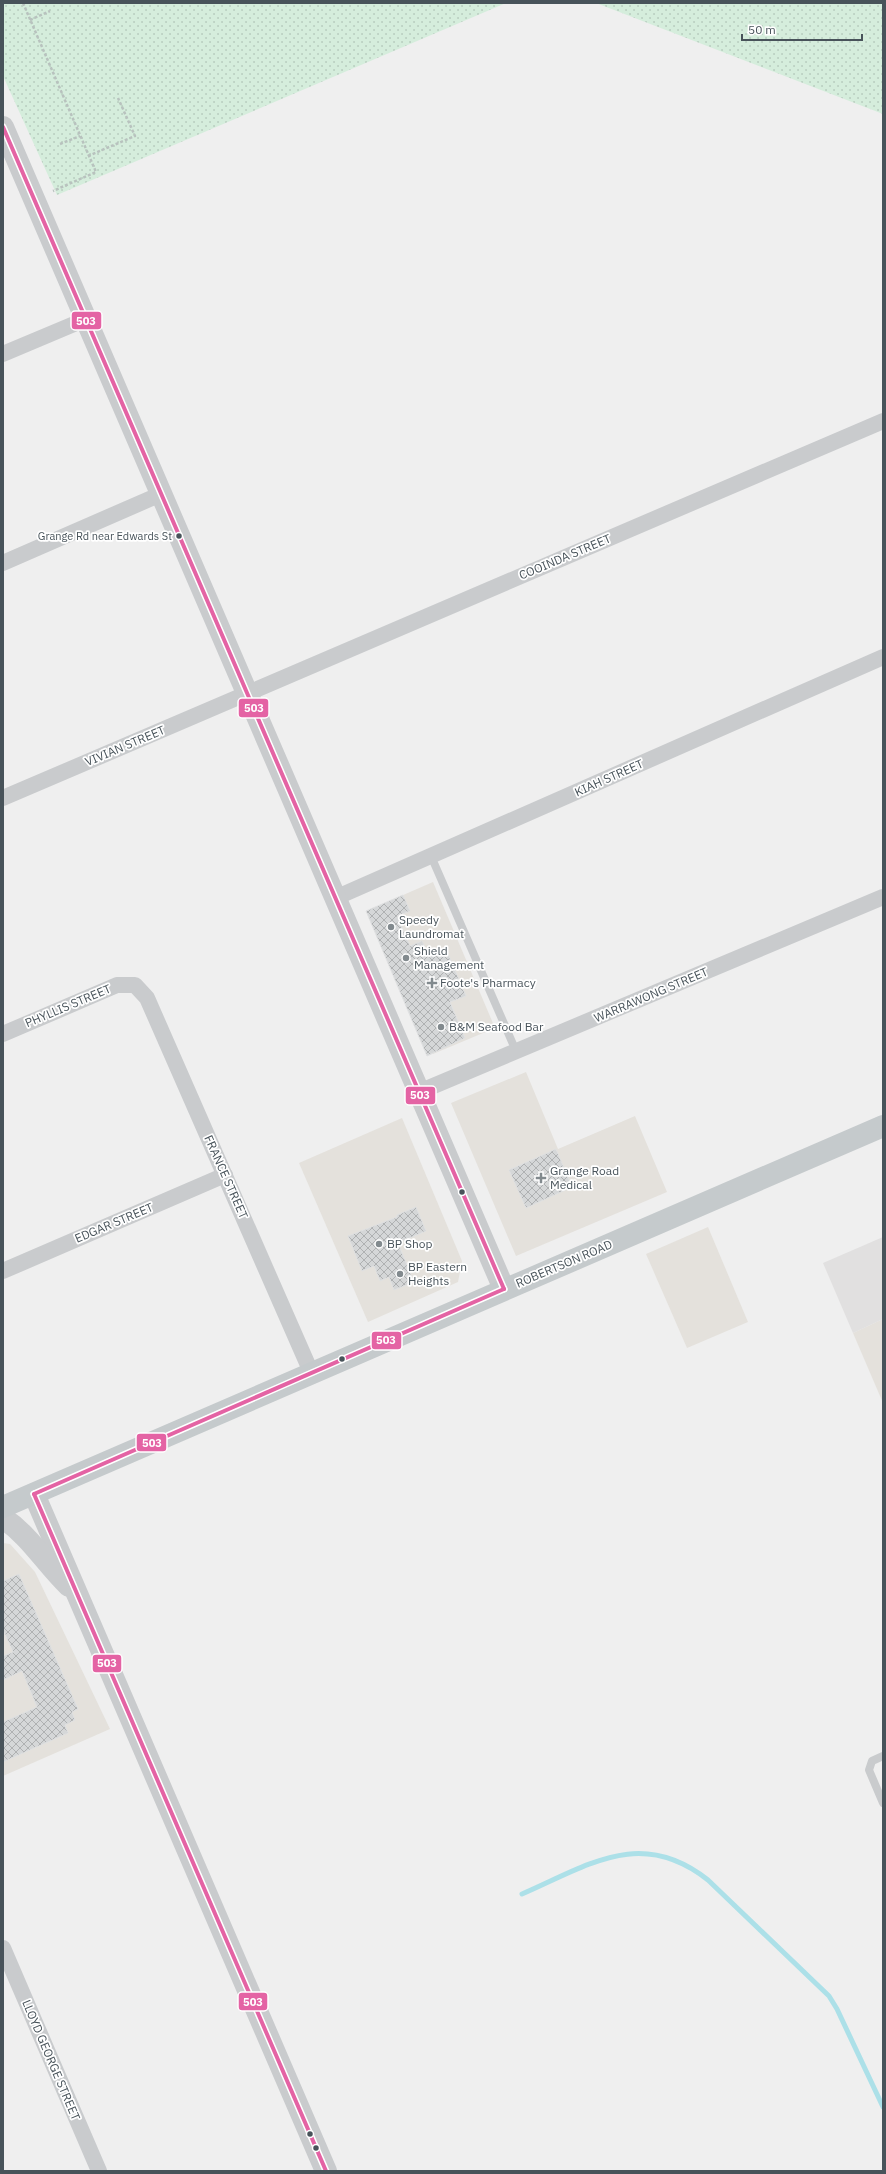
<svg xmlns="http://www.w3.org/2000/svg" width="886" height="2174" font-family="'IBM Plex Sans',sans-serif">
	<style>
		.commercial { fill: #e4e1dc }
		.education { fill: #e1e0e0 }
		.park { fill: url(#park-dots) }
		.lines { fill: none; stroke-linecap: round; stroke-linejoin: round }
		.stream { stroke: #ace0e8; stroke-width: 5 }
		.building { fill: url(#building-cross-hatch); stroke: #e0e1e2 }
		.path { stroke: #b8c2be; stroke-width: 2.5; stroke-dasharray: 3 2; stroke-linecap: butt }
		.lane { stroke: #c9cbcd; stroke-width: 8 }
		.street { stroke: #c9cbcd; stroke-width: 16 }
		.secondary { stroke: #c9cbcd; stroke-width: 22 }
		.primary { stroke: #c5cacc; stroke-width: 22 }
		.bus-1-casing { stroke: #fff; stroke-width: 7 }
		.bus-1 { stroke: #e463a4; stroke-width: 4 }
		.bus-dot { fill: #48535a; stroke: #fff; stroke-width: 1.5 }
		.poi-dot { fill: #828a8e; stroke: #fff; stroke-width: 1.5 }
		.labels { text-anchor: middle; stroke-width: 3.5; stroke-linejoin: round; paint-order: stroke }
		.bus-label { font-size: 11px; fill: #48535a; stroke: #fff; text-anchor: end }
		.street-label { font-size: 12px; fill: #48535a; stroke: #fff }
		.poi-label { font-size: 12px; fill: #48535a; stroke: #fff; text-anchor: start }
		.line-badge { stroke: #fff; stroke-width: 1.5 }
		.badge-label { font-size: 11px; text-anchor: middle; font-weight: bold; fill: #fff }
	</style>
	<defs>
		<pattern id="park-dots" width="8" height="8" patternUnits="userSpaceOnUse"><rect width="8" height="8" fill="#d5eddc"/><path d="M2 2h.1M6 6h.1" fill="none" stroke="#b8cdbf" stroke-width="1.8" stroke-linecap="round"/></pattern>
		<pattern id="building-cross-hatch" width="8" height="8" patternUnits="userSpaceOnUse"><rect width="8" height="8" fill="#d5d7d8"/><path d="M0 0l8 8M0 8l8-8" fill="none" stroke="#afb1b2"/></pattern>
	</defs>
	<rect width="100%" height="100%" fill="#efefef"/>
	<g class="commercial">
		<path d="M433,882L495,1028L433,1054L371,909Z"/>
		<path d="M526,1072L558,1149L635,1116L667,1192L516,1256L451,1103Z"/>
		<path d="M402,1118L462,1261L458,1282L368,1322L299,1163Z"/>
		<path d="M708,1227L748,1322L687,1348L646,1254Z"/>
		<path d="M883,1319V1403L853,1333Z"/>
		<path d="M3,1543L10,1544L35,1572L110,1729L3,1776Z"/>
	</g>
	<path class="education" d="M883,1237V1319L853,1333L823,1263Z"/>
	<g class="park">
		<path d="M3,3H506L57,195L3,76Z"/>
		<path d="M596,3H883V114Z"/>
	</g>
	<g class="lines">
		<path class="stream" d="M522,1894C589,1865 641,1827 708,1880L829,1996L837,2009L883,2107"/>
	</g>
	<g class="building">
		<path d="M403,895L410,911L397,916L410,946L422,941L429,957L446,949L466,996L450,1002L465,1038L427,1056L366,911Z"/>
		<path d="M556,1149L572,1187L526,1208L509,1170Z"/>
		<path d="M416,1207L426,1231L398,1243L414,1282L394,1290L389,1277L380,1281L374,1266L362,1271L348,1236L397,1217V1215Z"/>
		<path d="M19,1574L78,1709L72,1712L75,1720L65,1725L68,1733L3,1762V1722L37,1707L22,1671L3,1680V1656L13,1652L3,1630V1581Z"/>
	</g>
	<g class="lines">
		<g class="path">
			<path d="M23,3L96,172L53,191"/>
			<path d="M30,20L50,11"/>
			<path d="M60,144L80,136"/>
			<path d="M88,156L135,136L118,98"/>
		</g>
		<g class="lane">
			<path d="M431,856L516,1051"/>
			<path d="M883,1756L872,1761L869,1770L883,1803"/>
		</g>
		<g class="street">
			<path d="M3,354L86,319"/>
			<path d="M3,563L161,494"/>
			<path d="M3,798L883,421"/>
			<path d="M335,898L883,657"/>
			<path d="M3,1034L117,985H135L147,998L311,1372"/>
			<path d="M419,1092L883,897"/>
			<path d="M3,1271L225,1175"/>
			<path d="M3,1948L99,2171"/>
		</g>
		<g class="secondary">
			<path d="M3,127L504,1289"/>
			<path d="M34,1494L326,2171"/>
			<path d="M3,1518C30,1536 46,1564 69,1586"/>
		</g>
		<path class="primary" d="M3,1507L883,1126"/>
		<defs>
			<g id="bus-1">
				<path d="M3,127L504,1289"/>
				<path d="M34,1494L326,2171"/>
				<path d="M34,1494L504,1289"/>
			</g>
		</defs>
		<use href="#bus-1" class="bus-1-casing"/>
		<use href="#bus-1" class="bus-1"/>
	</g>
	<g class="bus-dot">
		<circle cx="179" cy="536" r="3.5"/>
		<circle cx="462" cy="1192" r="3.5"/>
		<circle cx="342" cy="1359" r="3.5"/>
		<circle cx="310" cy="2134" r="3.5"/>
		<circle cx="316" cy="2148" r="3.5"/>
	</g>
	<g class="poi-dot">
		<circle cx="391" cy="927" r="4"/>
		<circle cx="406" cy="958" r="4"/>
		<path d="M430 977h4v4h4v4h-4v4h-4v-4h-4v-4h4z"/>
		<circle cx="441" cy="1027" r="4"/>
		<path d="M539 1172h4v4h4v4h-4v4h-4v-4h-4v-4h4z"/>
		<circle cx="379" cy="1244" r="4"/>
		<circle cx="400" cy="1274" r="4"/>
	</g>
	<g class="labels">
		<g class="bus-label">
			<text x="172" y="540">Grange Rd near Edwards St</text>
		</g>
		<g class="street-label">
			<text transform="translate(565 557) rotate(-23)" y="4">COOINDA STREET</text>
			<text transform="translate(125 746) rotate(-23)" y="4">VIVIAN STREET</text>
			<text transform="translate(609 778) rotate(-24)" y="4">KIAH STREET</text>
			<text transform="translate(651 995) rotate(-23)" y="4">WARRAWONG STREET</text>
			<text transform="translate(68 1006) rotate(-23)" y="4">PHYLLIS STREET</text>
			<text transform="translate(226 1177) rotate(66)" y="4">FRANCE STREET</text>
			<text transform="translate(114 1223) rotate(-23)" y="4">EDGAR STREET</text>
			<text transform="translate(564 1264) rotate(-23)" y="4">ROBERTSON ROAD</text>
			<text transform="translate(51 2060) rotate(67)" y="4">LLOYD GEORGE STREET</text>
		</g>
		<g class="poi-label">
			<text x="399" y="924">Speedy<tspan x="399" dy="14">Laundromat</tspan></text>
			<text x="414" y="955">Shield<tspan x="414" dy="14">Management</tspan></text>
			<text x="440" y="987">Foote's Pharmacy</text>
			<text x="449" y="1031">B&amp;M Seafood Bar</text>
			<text x="550" y="1175">Grange Road<tspan x="550" dy="14">Medical</tspan></text>
			<text x="387" y="1248">BP Shop</text>
			<text x="408" y="1271">BP Eastern<tspan x="408" dy="14">Heights</tspan></text>
		</g>
	</g>
	<g class="line-badge">
		<rect x="71" y="311" width="31" height="19" rx="4" fill="#e463a4"/>
		<rect x="238" y="698" width="31" height="20" rx="4" fill="#e463a4"/>
		<rect x="405" y="1086" width="31" height="19" rx="4" fill="#e463a4"/>
		<rect x="371" y="1331" width="31" height="19" rx="4" fill="#e463a4"/>
		<rect x="136" y="1433" width="31" height="19" rx="4" fill="#e463a4"/>
		<rect x="92" y="1654" width="30" height="19" rx="4" fill="#e463a4"/>
		<rect x="238" y="1992" width="30" height="19" rx="4" fill="#e463a4"/>
	</g>
	<g class="badge-label">
		<text x="86" y="325">503</text>
		<text x="254" y="712">503</text>
		<text x="420" y="1099">503</text>
		<text x="386" y="1344">503</text>
		<text x="152" y="1447">503</text>
		<text x="107" y="1667">503</text>
		<text x="253" y="2006">503</text>
	</g>
	<rect width="886" height="2174" fill="none" stroke="#48535a" stroke-width="8"/>
	<path d="M742 34v6h120v-6" fill="none" stroke="#48535a" stroke-width="2"/>
	<text x="748" y="34" font-size="12" fill="#48535a" stroke="#ffffff" stroke-width="3" paint-order="stroke">50 m</text>
</svg>
